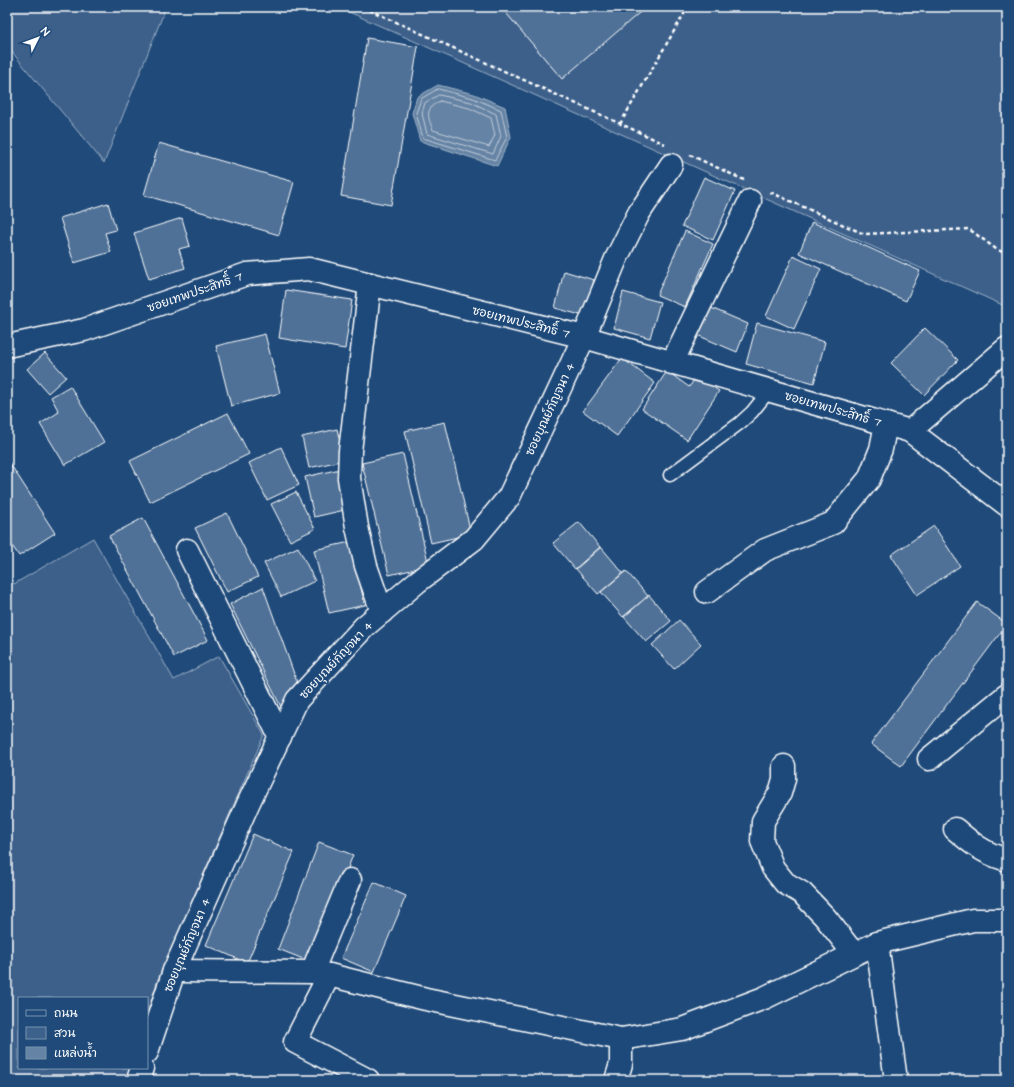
<svg xmlns="http://www.w3.org/2000/svg" width="1014" height="1087" font-family="'Architects Daughter','Playpen Sans Thai',sans-serif">
	<style>
		.green { fill: #3c618b; stroke: #9eb0c5 }
		.water { fill: #6583a4; stroke: #a3b5c8 }
		.lines { fill: none; stroke-linecap: round; stroke-linejoin: round }
		.shore { stroke: #c1cddb; stroke-width: 1 }
		.building { fill: #507197; stroke: #fff }
		.service-casing { stroke: #fff; stroke-width: 15 }
		.minor-casing { stroke: #fff; stroke-width: 25 }
		.path { stroke: #fff; stroke-width: 2.5; stroke-dasharray: 4 3; stroke-linecap: butt }
		.service { stroke: #1f4a7a; stroke-width: 12 }
		.minor { stroke: #1f4a7a; stroke-width: 22 }
		.labels { text-anchor: middle; stroke-width: 3.5; stroke-linejoin: round; paint-order: stroke }
		.street-label { font-size: 12px; fill: #fff; stroke: #1f4a7a }
	</style>
	<rect width="100%" height="100%" fill="#1f4a7a"/>
	<filter id="ink" filterUnits="userSpaceOnUse"><feTurbulence type="fractalNoise" baseFrequency=".025" numOctaves="2"/><feDisplacementMap in="SourceGraphic" scale="8" xChannelSelector="R" yChannelSelector="G"/><feConvolveMatrix kernelMatrix="1 2 1 2 8 2 1 2 1" color-interpolation-filters="sRGB"/></filter>
	<g filter="url(#ink)">
		<g class="green">
			<path d="M7,7H166L104,163L7,46Z"/>
			<path d="M338,7H1007V307Z"/>
			<path d="M93,538L174,680L219,656L264,735L158,979L147,1014V998H19V1068H130L126,1080H7V572L14,584Z"/>
		</g>
		<path class="water" d="M438,85L474,94L505,107L511,137L497,166L420,141L412,113L417,97Z"/>
		<g class="lines">
			<g class="shore">
				<path d="M438,89L473,98L501,110L507,137L495,160L423,138L416,113L421,99Z"/>
				<path d="M439,95L471,102L496,114L501,136L493,154L427,134L422,113L425,103Z"/>
				<path d="M440,101L469,108L491,118L495,135L489,147L433,130C427,115 425,109 440,101Z"/>
			</g>
		</g>
		<g class="building">
			<path d="M501,7H646L562,79Z"/>
			<path d="M367,38L418,47L391,205L341,196Z"/>
			<path d="M159,143L294,182L279,235L144,195Z"/>
			<path d="M704,177L735,191L713,240L682,226Z"/>
			<path d="M108,203L116,230L105,233L111,252L74,263L60,218Z"/>
			<path d="M182,218L190,246L179,249L185,268L149,279L134,233Z"/>
			<path d="M812,222L920,271L906,301L799,253Z"/>
			<path d="M685,231L713,244L685,307L657,295Z"/>
			<path d="M793,256L821,269L794,329L766,316Z"/>
			<path d="M564,271L594,280L584,316L555,308Z"/>
			<path d="M286,290L352,300L345,349L279,338Z"/>
			<path d="M623,292L660,302L650,338L614,328Z"/>
			<path d="M709,307L748,324L737,352L697,335Z"/>
			<path d="M757,323L825,342L814,383L746,364Z"/>
			<path d="M925,328L958,360L924,395L891,363Z"/>
			<path d="M265,334L280,393L231,406L216,346Z"/>
			<path d="M45,353L66,377L48,393L27,369Z"/>
			<path d="M622,358L655,383L617,436L583,411Z"/>
			<path d="M667,371L689,387L697,376L719,391L687,440L642,409Z"/>
			<path d="M70,386L104,442L65,465L40,424L59,412L51,397Z"/>
			<path d="M228,413L249,454L150,502L130,461Z"/>
			<path d="M445,422L471,534L431,543L405,431Z"/>
			<path d="M337,429L344,460L309,468L302,437Z"/>
			<path d="M281,447L299,485L267,500L249,463Z"/>
			<path d="M403,454L429,566L389,575L362,463Z"/>
			<path d="M7,459L55,533L19,556L7,538Z"/>
			<path d="M340,469L349,509L314,517L305,477Z"/>
			<path d="M296,492L315,529L290,541L271,504Z"/>
			<path d="M227,513L258,577L227,592L195,528Z"/>
			<path d="M143,518L208,640L174,657L109,536Z"/>
			<path d="M579,522L600,547L575,569L553,543Z"/>
			<path d="M934,526L960,566L917,595L891,555Z"/>
			<path d="M350,542L365,605L329,613L314,550Z"/>
			<path d="M298,547L315,581L281,597L264,563Z"/>
			<path d="M601,547L623,573L598,594L576,569Z"/>
			<path d="M626,571L648,596L623,617L601,592Z"/>
			<path d="M263,587L298,685L282,709L230,604Z"/>
			<path d="M649,595L671,621L646,642L624,617Z"/>
			<path d="M977,602L1007,624L901,766L871,744Z"/>
			<path d="M679,620L701,644L674,669L652,645Z"/>
			<path d="M253,834L294,852L247,963L206,945Z"/>
			<path d="M319,842L353,855L311,962L278,949Z"/>
			<path d="M374,882L406,896L374,972L341,958Z"/>
		</g>
		<g class="lines">
			<defs>
				<path id="service" d="M670,475L740,423L752,412L769,391"/>
				<g id="minor">
					<path d="M370,284L350,451L349,478L357,527L366,566L382,612"/>
					<path d="M7,346L84,330L247,274L309,269L584,337L910,431L1007,505"/>
					<path d="M672,363L750,201"/>
					<path d="M910,431L1007,348"/>
					<path d="M187,550L280,737"/>
					<path d="M707,592L765,550L833,523L869,479L881,449L886,424"/>
					<path d="M929,759L1007,695"/>
					<path d="M784,766V779L780,793L763,821L762,841L773,868L785,883L802,893L825,917L854,954"/>
					<path d="M955,829C971,843 984,853 1004,859L1007,857"/>
					<path d="M877,943L896,1080"/>
					<path d="M174,971L312,972L329,975L426,999L621,1039L682,1029L764,998L877,943L973,920H1007"/>
					<path d="M312,972L350,880"/>
					<path d="M329,975L295,1042L368,1080"/>
					<path d="M147,1052L174,971L248,804L297,700L364,627L417,582L474,539L509,497L584,337L616,259L639,213L671,165"/>
					<path d="M138,1080L142,1068"/>
					<path d="M616,1080L621,1064V1039"/>
				</g>
			</defs>
			<use href="#service" class="service-casing"/>
			<use href="#minor" class="minor-casing"/>
			<g class="path">
				<path d="M363,7L665,144"/>
				<path d="M620,124L688,7"/>
				<path d="M690,155L744,180"/>
				<path d="M770,192L864,234L969,229L996,249L1007,254"/>
			</g>
			<use href="#service" class="service"/>
			<use href="#minor" class="minor"/>
		</g>
	</g>
	<g class="labels">
		<g class="street-label">
			<text transform="translate(195 292) rotate(-19)" y="4">ซอยเทพประสิทธิ์ 7</text>
			<text transform="translate(521 322) rotate(14)" y="4">ซอยเทพประสิทธิ์ 7</text>
			<text transform="translate(550 409) rotate(-65)" y="4">ซอยบุณย์กัญจนา 4</text>
			<text transform="translate(833 409) rotate(16)" y="4">ซอยเทพประสิทธิ์ 7</text>
			<text transform="translate(336 660) rotate(-47)" y="4">ซอยบุณย์กัญจนา 4</text>
			<text transform="translate(187 945) rotate(-67)" y="4">ซอยบุณย์กัญจนา 4</text>
		</g>
	</g>
	<rect width="1014" height="1087" fill="none" stroke="#1f4a7a" stroke-width="24"/>
	<rect x="12" y="12" width="990" height="1063" fill="none" stroke="#fff" stroke-width="1.5" filter="url(#ink)"/>
	<rect x="18" y="997" width="130" height="72" fill="#1f4a7a" stroke="#7992af"/>
	<rect x="26" y="1010" width="20" height="6" fill="#1f4a7a" stroke="#7992af"/>
	<text x="54" y="1017" font-size="12" fill="#ffffff">ถนน</text>
	<rect x="26" y="1027" width="20" height="12" fill="#3c618b" stroke="#7992af"/>
	<text x="54" y="1037" font-size="12" fill="#ffffff">สวน</text>
	<rect x="26" y="1047" width="20" height="12" fill="#6583a4" stroke="#7992af"/>
	<text x="54" y="1057" font-size="12" fill="#ffffff">แหล่งน้ำ</text>
	<g transform="translate(38 38) rotate(48)" stroke="#1f4a7a" stroke-width="3" paint-order="stroke">
	<path d="M0-3L7 15L0 10L-7 15Z" fill="#ffffff"/>
	<text y="-6" font-size="11" font-weight="bold" text-anchor="middle" fill="#ffffff">N</text>
	</g>
</svg>
